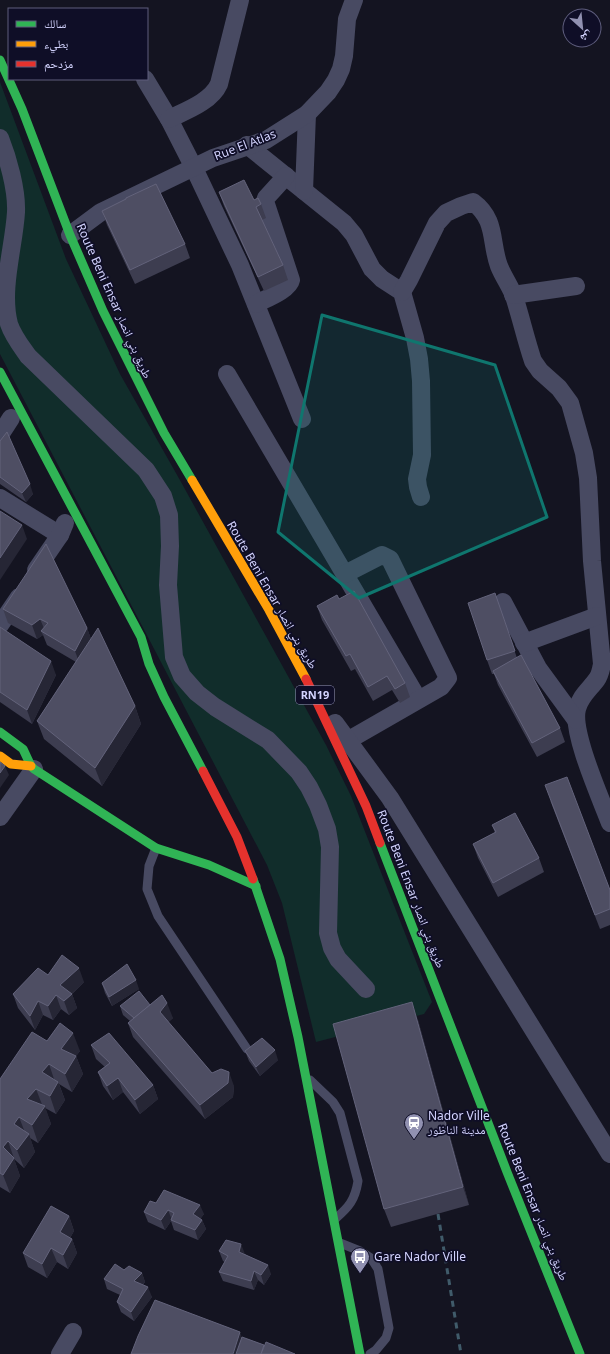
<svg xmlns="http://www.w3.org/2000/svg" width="610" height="1354" font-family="'Noto Sans','Noto Naskh Arabic',sans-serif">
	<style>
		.green { fill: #112d2b }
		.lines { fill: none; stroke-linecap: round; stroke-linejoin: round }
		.lane { stroke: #484a62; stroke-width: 9 }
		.street { stroke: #484a62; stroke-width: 18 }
		.fast { stroke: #30b455; stroke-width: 9 }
		.slow { stroke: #ff9f0a; stroke-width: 9 }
		.jam { stroke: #e5322d; stroke-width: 9 }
		.rail { stroke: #405b6a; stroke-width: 3; stroke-dasharray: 6 5; stroke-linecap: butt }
		.wall { fill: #3d3d50 }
		.shaded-wall { fill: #262635 }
		.building { fill: #4e4e63; stroke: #63637b }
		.marked { fill: #0f766e; fill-opacity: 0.2; stroke: #0f766e; stroke-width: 3; stroke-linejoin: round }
		.labels { text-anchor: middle; stroke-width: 3.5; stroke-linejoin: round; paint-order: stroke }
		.shield { fill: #0f0e27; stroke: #9999be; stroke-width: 1 }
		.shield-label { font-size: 11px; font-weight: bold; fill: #d4d4ff }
		.street-label { font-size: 12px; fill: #d4d4ff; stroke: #0f0e27 }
		.poi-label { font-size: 12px; fill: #d4d4ff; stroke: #0f0e27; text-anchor: start }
	</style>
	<rect width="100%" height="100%" fill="#141421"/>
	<path class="green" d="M0,82L66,259L120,374L181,482L326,745L351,796L432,1002L424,1014L316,1042L282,903L267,865L0,354Z"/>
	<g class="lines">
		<g class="lane">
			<path d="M156,848L149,866L147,889L158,916L247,1049"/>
			<path d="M310,1080L333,1102L340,1113L358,1181C355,1200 349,1207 335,1219"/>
			<path d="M340,1243L360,1251L371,1258L378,1269L389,1328L386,1338L376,1350L370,1354"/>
		</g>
		<g class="street">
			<path d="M145,79L169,119L194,168L240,265L302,419"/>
			<path d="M169,119C185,111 211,102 219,84L240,0"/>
			<path d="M0,138C8,158 17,190 16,212C14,247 0,289 9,324C13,336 21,346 28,356L146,470L163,496L169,515L170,546L168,585L174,657L182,676L197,693L215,707L268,740L299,772L309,787L318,805L327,829L330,847L328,933L332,948L338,959L366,989"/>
			<path d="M247,145L344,223L354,235L372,269L382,279L402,292L415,338L419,359L421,381L422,455L417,479L418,487L421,497"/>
			<path d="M304,191L307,114"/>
			<path d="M70,235L101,212L213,158L266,140L307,114L328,92L336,80L341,69L344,56L347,19L354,0"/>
			<path d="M402,292L409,280L437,223L446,213L461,206L473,202C497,220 490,242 499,266C503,276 510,286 514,296C521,318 526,340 533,361L540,371L559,388L570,403L584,453L588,478L592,561L602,664C601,669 600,675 597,679C590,689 580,696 577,709C571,732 601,799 610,823"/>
			<path d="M513,295L576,286"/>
			<path d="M256,304C265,299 289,290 291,280L265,201L266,198L286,176"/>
			<path d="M227,374L418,699"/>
			<path d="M0,435L11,418"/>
			<path d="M0,498L60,535"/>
			<path d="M36,570L60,535L65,523"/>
			<path d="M345,574L382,555L390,559L448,678L441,687L347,741"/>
			<path d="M503,602L538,668L576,720"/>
			<path d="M0,625L19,597"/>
			<path d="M524,643L597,616"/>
			<path d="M335,723L390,798L610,1154"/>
			<path d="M0,817L34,769"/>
			<path d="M60,1354L73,1332"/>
		</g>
		<g class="fast">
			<path d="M0,60L22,109L70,235L103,311L164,433L192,480"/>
			<path d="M0,372L141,637L149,664L164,697L203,771"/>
			<path d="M0,732L23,749L31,766L34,769L156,848L209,865L256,886"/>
			<path d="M380,843L507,1172L580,1354"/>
			<path d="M253,879L280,959L298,1037L360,1354"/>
		</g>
		<g class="slow">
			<path d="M192,480L269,610L306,679"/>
			<path d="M0,756L11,764L31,766"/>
		</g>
		<g class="jam">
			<path d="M306,679L366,806L380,843"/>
			<path d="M203,771L237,837L253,879"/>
		</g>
		<path class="rail" d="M438,1214L461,1354"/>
	</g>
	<g class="wall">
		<path d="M219,192L254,200L261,204L266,218L262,220L283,265L288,280L264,291L224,206Z"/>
		<path d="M102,211L185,244L190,258L135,284L107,225Z"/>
		<path d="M0,441L33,494L26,502L0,484Z"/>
		<path d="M339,599L405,683L410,697L400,703L392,690L373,701L355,669L351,671L322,620L317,606Z"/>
		<path d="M500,608L517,658L560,728L565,742L537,757L498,685L494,674H492L487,660Z"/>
		<path d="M3,609L87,628L91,639L135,706L141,724L102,786L44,739L37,721L76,662L47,645L43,635L37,639L8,623Z"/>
		<path d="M0,627L56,675L32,724L0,702Z"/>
		<path d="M550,800L610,890V925L600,929Z"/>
		<path d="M492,825L539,858L544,872L498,897L478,858L473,844L495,833Z"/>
		<path d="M48,975L84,982L72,994L77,1008L69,1015L61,1009L53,1020L43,1015L35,1030L18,1008L13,994Z"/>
		<path d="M102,983L139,989L112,1006L105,993Z"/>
		<path d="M150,1005L173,1018L168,1022L212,1073L234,1086L233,1097L205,1119L133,1037L128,1023L130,1021L123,1015L120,1006Z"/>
		<path d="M418,1020L469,1205L391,1227L384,1209Z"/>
		<path d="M47,1041L80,1051L76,1056L83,1074L72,1092L59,1084L65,1100L56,1114L45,1108L51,1124L38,1143L30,1138L35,1152L24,1168L14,1159L20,1176L10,1193L0,1187V1079Z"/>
		<path d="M91,1045L153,1085L158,1099L140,1114L123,1092L113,1100L103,1086L98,1072L105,1067L96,1059Z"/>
		<path d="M245,1051L278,1060L260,1076L249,1061Z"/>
		<path d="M156,1203L204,1214L200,1219L202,1220L206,1229L198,1240L174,1230L171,1221L165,1230L148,1222L144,1212Z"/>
		<path d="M69,1216L74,1231L70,1238L72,1239L77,1253L68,1269L57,1262L47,1278L28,1267L23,1253Z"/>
		<path d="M219,1251L245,1254L271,1274L264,1285L258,1280L254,1290L223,1281L219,1272L225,1262L223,1261Z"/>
		<path d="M124,1270L142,1273L145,1282L143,1285L152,1297L134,1321L121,1312L117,1302L120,1295L107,1289L104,1279Z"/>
	</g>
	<g class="shaded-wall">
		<path d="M30,484L33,494L26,502L22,493Z"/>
		<path d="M22,525L27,539L0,580V558Z"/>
		<path d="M40,619L46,633L41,631L43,635L37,639L32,625Z"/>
		<path d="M87,628L92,642L80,665L75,651Z"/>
		<path d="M51,661L56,675L32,724L27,710Z"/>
		<path d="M135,706L141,724L102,786L95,768Z"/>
		<path d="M5,766L9,775L0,788V773Z"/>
		<path d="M79,968L84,982L66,999L60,985Z"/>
		<path d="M136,980L139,989L112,1006L109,997Z"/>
		<path d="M72,994L77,1008L69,1015L64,1001Z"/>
		<path d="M56,995L61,1009L53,1020L48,1006Z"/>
		<path d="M38,1001L43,1015L35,1030L30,1016Z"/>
		<path d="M412,1002L418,1020L469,1205L463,1187Z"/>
		<path d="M167,1003L173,1018L165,1026L160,1012Z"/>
		<path d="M73,1033L80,1051L68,1067L61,1049Z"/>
		<path d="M275,1050L278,1060L260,1076L256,1067Z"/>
		<path d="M76,1056L83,1074L72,1092L65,1074Z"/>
		<path d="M49,1064L55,1082L42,1072Z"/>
		<path d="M229,1072L234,1086L233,1097L205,1119L200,1105Z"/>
		<path d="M118,1078L123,1092L113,1100L107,1086Z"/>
		<path d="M58,1082L65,1100L56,1114L50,1096Z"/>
		<path d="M153,1085L158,1099L140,1114L135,1100Z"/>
		<path d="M36,1089L43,1107L27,1099Z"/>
		<path d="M45,1106L51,1124L38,1143L32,1125Z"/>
		<path d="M19,1117L26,1135L14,1124Z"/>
		<path d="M29,1134L35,1152L24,1168L17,1150Z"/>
		<path d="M8,1141L20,1176L10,1193L3,1175V1147Z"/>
		<path d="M200,1205L204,1214L197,1224L193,1214Z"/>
		<path d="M168,1210L172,1220H171V1221L165,1230L161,1220Z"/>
		<path d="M69,1216L74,1231L65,1246L60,1232Z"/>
		<path d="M202,1220L206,1229L198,1240L195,1230Z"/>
		<path d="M72,1239L77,1253L68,1269L63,1255Z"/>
		<path d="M241,1244L245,1254L243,1261L239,1252Z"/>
		<path d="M51,1248L57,1262L47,1278L42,1264Z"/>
		<path d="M268,1265L271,1274L264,1285L261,1275Z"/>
		<path d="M254,1271L258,1280L254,1290L251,1281Z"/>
		<path d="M142,1273L145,1282L138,1290L134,1281Z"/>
		<path d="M148,1287L152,1297L134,1321L131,1312Z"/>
		<path d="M240,1332L245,1347L243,1354H233Z"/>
	</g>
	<g class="building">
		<path d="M244,180L254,200L258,198L261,204L256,207L283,265L258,277L219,192Z"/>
		<path d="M156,184L185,244L130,270L102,211L126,199V198Z"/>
		<path d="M7,432L30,484L22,493L0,477V441Z"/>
		<path d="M0,511L22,525L0,558Z"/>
		<path d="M46,544L87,628L75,651L41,631L48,623L40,619L32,625L3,609Z"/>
		<path d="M354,591L405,683L395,689L387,676L368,687L350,654L346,656L317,606L337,595L339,599Z"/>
		<path d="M495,593L515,651L487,660L468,603Z"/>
		<path d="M0,627L51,661L27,710L0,692Z"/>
		<path d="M98,628L135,706L95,768L37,721Z"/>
		<path d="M521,655L560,728L532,743L493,671Z"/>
		<path d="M0,762L5,766L0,773Z"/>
		<path d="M567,777L610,890V909L595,915L545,785Z"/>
		<path d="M515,813L539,858L493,883L473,844L496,832L492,825Z"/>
		<path d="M62,955L79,968L60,985L72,994L64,1001L56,995L48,1006L38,1001L30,1016L13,994L38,968L48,975Z"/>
		<path d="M127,964L136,980L109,997L102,983Z"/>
		<path d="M139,991L150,1005L134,1018L120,1006Z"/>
		<path d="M162,995L167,1003L160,1012L212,1073L221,1069L229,1072L228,1083L200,1105L128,1023Z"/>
		<path d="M412,1002L463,1187L384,1209L333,1024Z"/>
		<path d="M60,1023L73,1033L61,1049L76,1056L65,1074L49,1064L42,1072L58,1082L50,1096L36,1089L27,1099L45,1106L32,1125L19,1117L14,1124L29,1134L17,1150L8,1141L3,1147L14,1158L3,1175L0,1173V1079L32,1032L47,1041Z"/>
		<path d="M109,1033L153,1085L135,1100L118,1078L107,1086L98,1072L110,1063L91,1045Z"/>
		<path d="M262,1038L275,1050L256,1067L245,1051Z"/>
		<path d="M164,1190L200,1205L193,1214L202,1220L195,1230L171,1220L174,1213L168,1210L161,1220L144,1212L150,1201L156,1203Z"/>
		<path d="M51,1206L69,1216L60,1232L72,1239L63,1255L51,1248L42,1264L23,1253Z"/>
		<path d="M226,1240L241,1244L239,1252L268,1265L261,1275L254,1271L251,1281L219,1272L228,1256L219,1251Z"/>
		<path d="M115,1264L124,1270L129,1266L142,1273L134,1281L148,1287L131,1312L117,1302L123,1289L104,1279Z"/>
		<path d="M155,1300L240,1332L233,1354H131L138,1336Z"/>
		<path d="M242,1337L264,1345L261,1354H236Z"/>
		<path d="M266,1342L295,1354H261Z"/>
	</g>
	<path class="marked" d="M322,315L495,365L547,517L359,598L278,532Z"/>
	<defs>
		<symbol id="station-pin" viewBox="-11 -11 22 30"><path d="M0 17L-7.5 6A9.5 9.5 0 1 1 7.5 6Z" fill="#9191b1" stroke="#0f0e27"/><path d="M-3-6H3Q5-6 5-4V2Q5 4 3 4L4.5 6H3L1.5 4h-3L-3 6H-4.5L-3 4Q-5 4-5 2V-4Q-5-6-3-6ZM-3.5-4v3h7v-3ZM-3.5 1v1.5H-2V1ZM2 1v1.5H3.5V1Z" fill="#fff"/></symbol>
		<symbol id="bus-pin" viewBox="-11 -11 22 30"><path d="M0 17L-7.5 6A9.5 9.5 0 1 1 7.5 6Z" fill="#9191b1" stroke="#0f0e27"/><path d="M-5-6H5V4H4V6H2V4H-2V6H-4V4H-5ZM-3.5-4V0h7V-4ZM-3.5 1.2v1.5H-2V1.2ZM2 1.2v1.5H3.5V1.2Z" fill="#fff"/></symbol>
	</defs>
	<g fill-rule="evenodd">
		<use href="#station-pin" x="403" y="1112" width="22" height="30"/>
		<use href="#bus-pin" x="349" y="1246" width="22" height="30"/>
	</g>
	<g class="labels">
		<rect class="shield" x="296" y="686" width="38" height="18" rx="3"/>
		<g class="shield-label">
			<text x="315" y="699">RN19</text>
		</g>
		<g class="street-label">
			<text transform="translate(245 145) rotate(-21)" y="4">Rue El Atlas</text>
			<text transform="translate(114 301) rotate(66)" y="4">Route Beni Ensar طريق بني انصار</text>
			<text transform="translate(272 595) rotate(60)" y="4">Route Beni Ensar طريق بني انصار</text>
			<text transform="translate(411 889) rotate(69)" y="4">Route Beni Ensar طريق بني انصار</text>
			<text transform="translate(533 1202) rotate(68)" y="4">Route Beni Ensar طريق بني انصار</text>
		</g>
		<g class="poi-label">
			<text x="428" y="1120">Nador Ville<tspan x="428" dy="14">مدينة الناظور</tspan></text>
			<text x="374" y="1261">Gare Nador Ville</text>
		</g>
	</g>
	<rect x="8" y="8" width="140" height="72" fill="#0f0e27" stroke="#5e5d7d"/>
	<rect x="16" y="21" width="20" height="6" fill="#30b455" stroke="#5e5d7d"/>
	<text x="44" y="28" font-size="12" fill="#d4d4ff">سالك</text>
	<rect x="16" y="41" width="20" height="6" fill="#ff9f0a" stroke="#5e5d7d"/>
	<text x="44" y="48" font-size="12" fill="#d4d4ff">بطيء</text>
	<rect x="16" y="61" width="20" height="6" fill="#e5322d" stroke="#5e5d7d"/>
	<text x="44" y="68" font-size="12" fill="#d4d4ff">مزدحم</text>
	<g transform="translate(582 28) rotate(153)"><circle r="19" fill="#0f0e27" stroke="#5e5d7d"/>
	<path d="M0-3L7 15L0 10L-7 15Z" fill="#9191b1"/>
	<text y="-6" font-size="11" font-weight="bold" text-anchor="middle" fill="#d4d4ff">ش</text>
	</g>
</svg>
